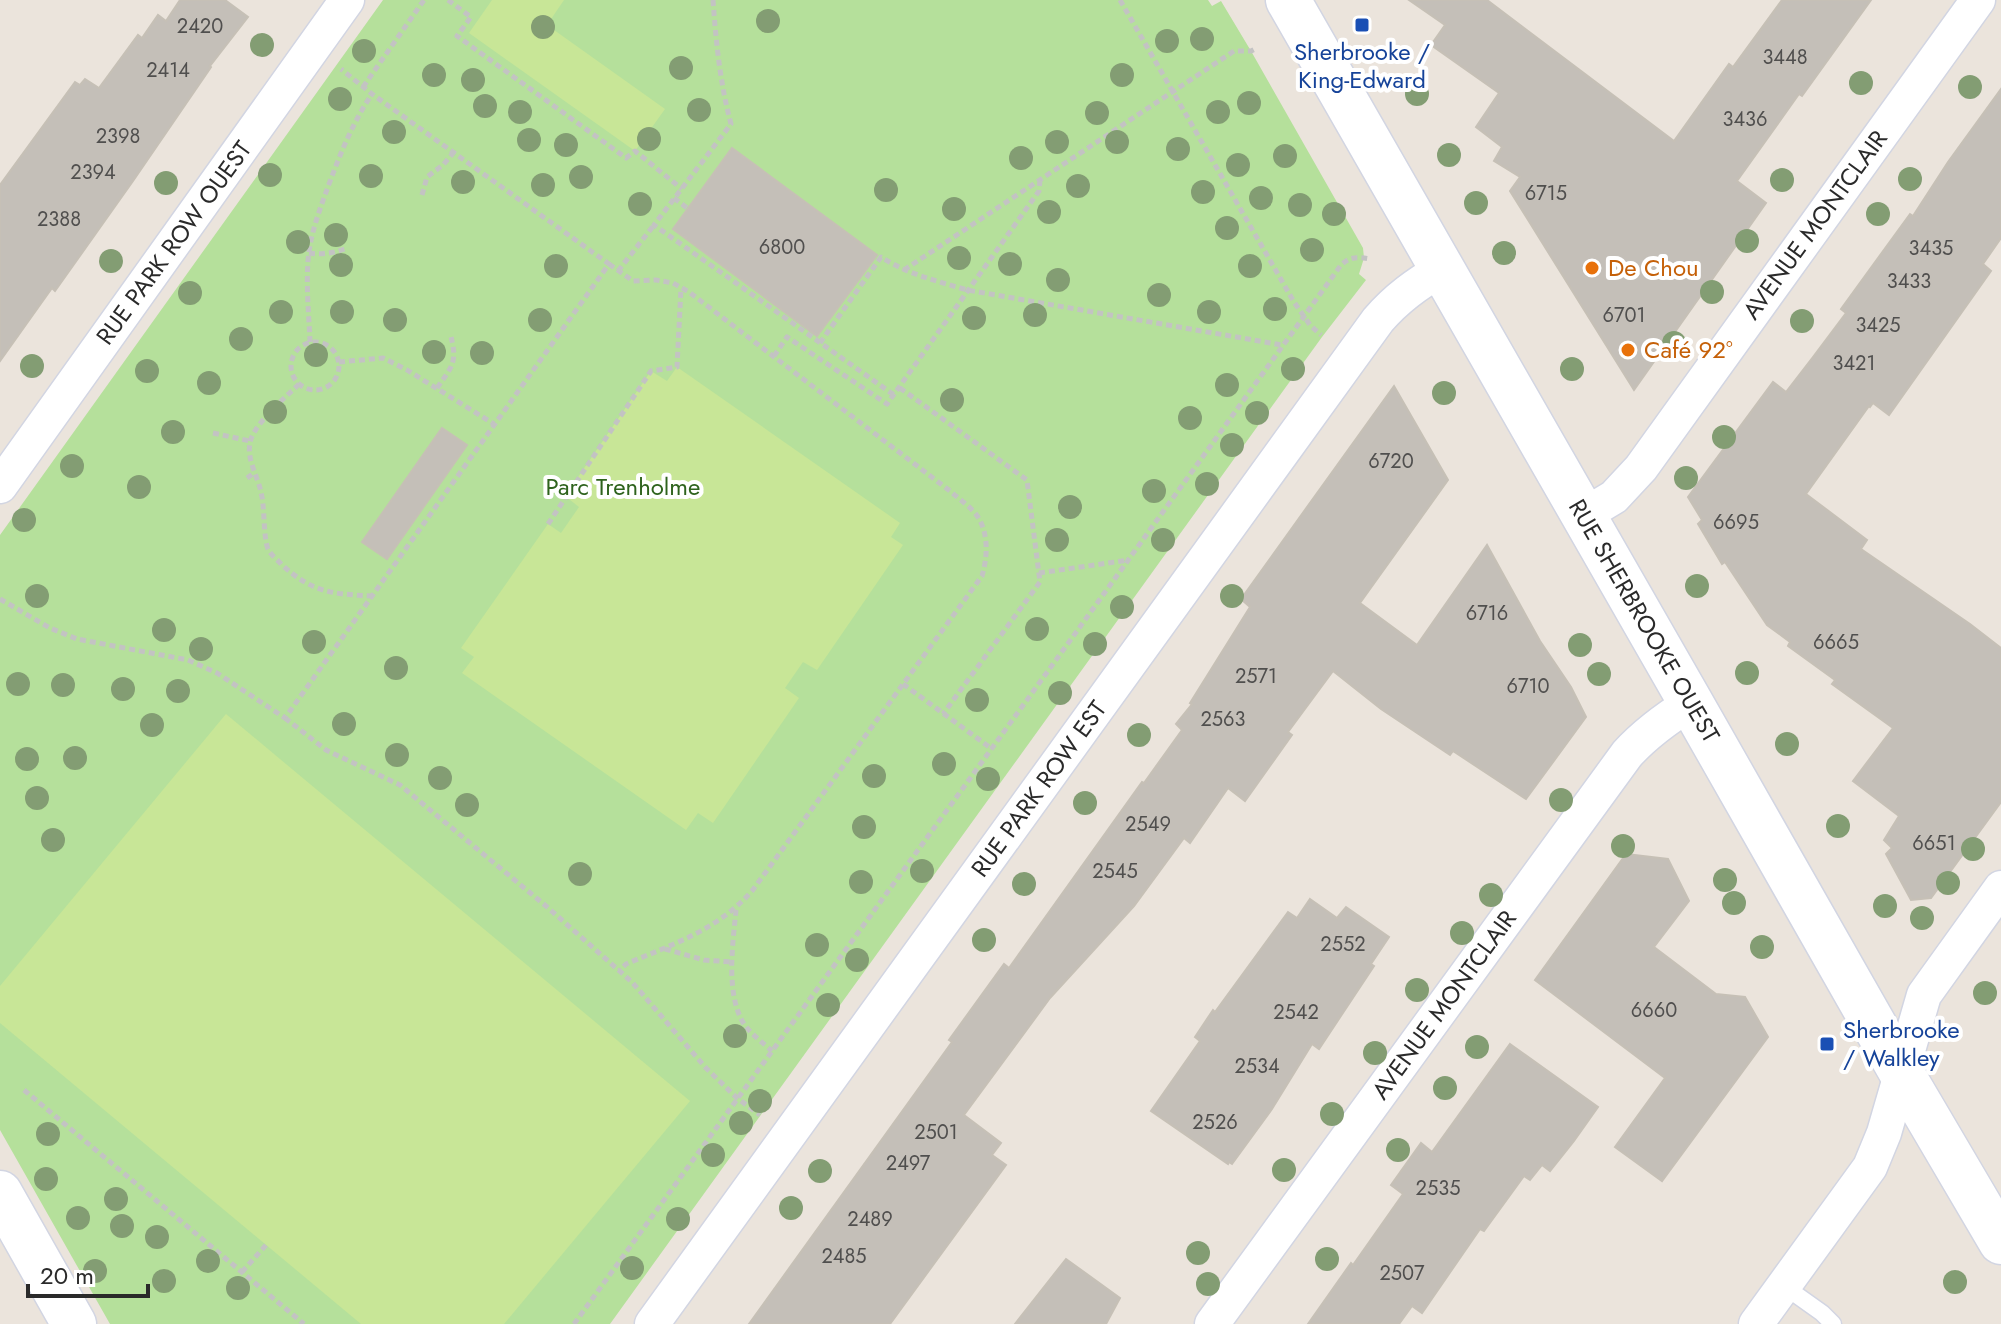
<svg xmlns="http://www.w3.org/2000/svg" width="2001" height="1324" font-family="Jost,sans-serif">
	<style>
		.green { fill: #b5e09b }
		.pitch { fill: #c8e697 }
		.building { fill: #c4bfb8; stroke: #c6c0b6; stroke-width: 2 }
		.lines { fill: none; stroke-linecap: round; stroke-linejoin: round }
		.lane-casing { stroke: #d2d5e2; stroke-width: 19 }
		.street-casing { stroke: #d2d5e2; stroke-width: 37 }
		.secondary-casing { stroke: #d2d5e2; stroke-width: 47 }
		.path { stroke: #c3c3c3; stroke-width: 5; stroke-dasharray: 6 4; stroke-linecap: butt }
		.lane { stroke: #fff; stroke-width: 16 }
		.street { stroke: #fff; stroke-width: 34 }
		.secondary { stroke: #fff; stroke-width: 44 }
		.tree { fill: #839d73 }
		.transit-dot { fill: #1a4fb4; stroke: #fff; stroke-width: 3 }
		.food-dot { fill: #e8710a; stroke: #fff; stroke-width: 3 }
		.labels { text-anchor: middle; stroke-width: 8; stroke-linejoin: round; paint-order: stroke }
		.number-label { font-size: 20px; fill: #504f4e }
		.transit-label { font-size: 24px; fill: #164399; stroke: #fff }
		.street-label { font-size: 24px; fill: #2a2a2a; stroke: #fff }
		.food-label { font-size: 24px; fill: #c56008; stroke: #fff; text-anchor: start }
		.park-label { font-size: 24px; fill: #2e631d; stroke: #fff }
	</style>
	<rect width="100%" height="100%" fill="#ebe4dc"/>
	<path class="green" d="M383,0H1208L1212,6L1221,1L1251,51L1363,248L1364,258L1359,274L1366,280L1322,337L610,1324H110L0,1130V535Z"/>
	<g class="pitch">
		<path d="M492,0H564L547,25L665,109L635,151L469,33Z"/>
		<path d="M677,367L900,523L891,537L903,545L817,670L803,662L785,688L799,698L713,823L698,813L686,830L462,673L474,657L461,648L548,524L561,533L579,507L565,496L651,371L667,381Z"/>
		<path d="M226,714L690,1101L504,1324H361L0,1023V986Z"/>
	</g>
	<g class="building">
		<path d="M180,0H225L248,17L210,66L211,67L133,181L55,291L52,288L0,361V185L75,82L80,85L85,79L99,88L138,35L142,38L158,15L166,21Z"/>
		<path d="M1409,0H1487L1674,141L1729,64L1733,67L1782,0H1871L1802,96L1799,94L1737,181L1766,203L1634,390L1510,191L1520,177L1494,161L1502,147L1476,127L1499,93L1431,45L1445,25Z"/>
		<path d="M2001,89V238L1983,264L1991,271L1889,415L1873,403L1870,407L1869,406L1806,494L1867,540L1861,549L1970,624L2001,648V802L1931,898L1911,900L1886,854L1892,848L1884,840L1899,816L1853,781L1893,728L1832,684L1835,680L1788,646L1790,642L1767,625L1725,562L1722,564L1698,524L1702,520L1688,497L1773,382L1786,392L1813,357L1846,313L1841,309L1910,214L1913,216L1948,162Z"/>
		<path d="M732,148L877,255L817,336L673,229Z"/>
		<path d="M1394,386L1448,480L1360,603L1417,645L1487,545L1540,641L1571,687L1586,717L1526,799L1453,751L1450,755L1381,709L1333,671L1288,732L1292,735L1245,801L1228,788L1190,843L1184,838L1134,906L1050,998L964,1115L1001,1143L992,1155L1006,1165L890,1324H749L952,1042L949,1040L1004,964L1009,968L1142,782L1144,783L1182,730L1176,724L1192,704L1190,703L1250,607L1241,599Z"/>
		<path d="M442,428L467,445L387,559L362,542Z"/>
		<path d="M1626,854L1668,859L1689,901L1654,947L1716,994L1745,997L1768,1037L1662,1181L1615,1147L1665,1078L1535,980Z"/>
		<path d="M1310,899L1337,918L1346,907L1389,937L1371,964L1374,966L1319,1049L1312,1044L1272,1109L1232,1164L1229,1162L1228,1164L1151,1111L1200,1041L1195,1037L1213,1010L1215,1012L1288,912L1297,918Z"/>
		<path d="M1510,1044L1598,1107L1574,1141L1550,1171L1542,1165L1530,1180L1524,1176L1484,1231L1480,1229L1422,1313L1412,1306L1399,1324H1308L1351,1263L1353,1265L1403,1194L1391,1185L1421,1143L1432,1152Z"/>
		<path d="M1066,1259L1120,1298L1106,1324H1015Z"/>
	</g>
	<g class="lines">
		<defs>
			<path id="lane" d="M1784,1286L1822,1313L1833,1324"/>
			<g id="street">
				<path d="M0,486L347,0"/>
				<path d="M1584,515L1614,497L1641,468L1978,0"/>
				<path d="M652,1324L1378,320C1397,298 1417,284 1442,269"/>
				<path d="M1212,1324L1627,754C1646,733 1667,718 1691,703"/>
				<path d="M1756,1324L1870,1167L1884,1133L1924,995L2001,888"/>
			</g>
			<g id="secondary">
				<path d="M1288,0L1691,703L1901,1072L2001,1242"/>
				<path d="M0,1193L74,1324"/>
			</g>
		</defs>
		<use href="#lane" class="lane-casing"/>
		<use href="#street" class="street-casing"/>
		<use href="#secondary" class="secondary-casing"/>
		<g class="path">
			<path d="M448,0L471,17L457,36L626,158L635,151L682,189"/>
			<path d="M713,0C716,42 720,83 731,124L654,225L894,395"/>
			<path d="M1120,0L1294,302L1310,325L1321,335"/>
			<path d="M363,87L424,0"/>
			<path d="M422,195L427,177L443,165L454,152"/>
			<path d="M674,198L687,208"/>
			<path d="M309,253C322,255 335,253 347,248"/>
			<path d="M609,264L633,281L656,280L673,283L689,292L950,491C958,498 968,505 975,513C989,530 988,556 982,576L752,891C716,931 673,944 626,964L619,971"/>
			<path d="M904,270L1234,51H1251L1255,49"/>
			<path d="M618,271L654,225"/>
			<path d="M310,342C309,316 306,288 308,261C310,234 320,209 329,184C341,152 353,122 372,94"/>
			<circle cx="315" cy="366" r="24"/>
			<path d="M820,343L881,257C907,274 937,281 967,290L1282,345"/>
			<path d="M774,356L787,337L887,404L1039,191L1040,180"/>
			<path d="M339,362L383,358L407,370L494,424"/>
			<path d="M299,384C285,398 258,420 251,439C245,457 257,474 261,492C265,509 263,529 267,546C269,554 277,559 282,565C313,593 333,594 372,596"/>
			<path d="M437,388C453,365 458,362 450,333"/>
			<path d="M900,388L1027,480L1040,582L943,714"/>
			<path d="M213,433L250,441"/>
			<path d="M247,478L254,473"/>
			<path d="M548,524L651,371L677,367L681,288"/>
			<path d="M1039,573L1129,560"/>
			<path d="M0,599L50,628L77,639L188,660L217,673L285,718L609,264L372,94L341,69"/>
			<path d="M903,684L992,749"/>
			<path d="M285,718L326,750L400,785L546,906L632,982L706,1068L737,1098L760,1115"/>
			<path d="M736,910C733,943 725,994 744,1024C751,1034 762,1042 772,1051"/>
			<path d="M665,949L704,960L732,962"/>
			<path d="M24,1090L304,1324"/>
			<path d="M242,1272L266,1245"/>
			<path d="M574,1324L1077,631L1341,265C1351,256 1357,257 1370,259"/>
		</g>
		<use href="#lane" class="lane"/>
		<use href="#street" class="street"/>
		<use href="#secondary" class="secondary"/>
	</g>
	<g class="tree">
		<circle cx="768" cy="21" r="12"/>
		<circle cx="543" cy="27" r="12"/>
		<circle cx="1202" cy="39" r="12"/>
		<circle cx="1167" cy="41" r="12"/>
		<circle cx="262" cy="45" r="12"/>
		<circle cx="364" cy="51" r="12"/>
		<circle cx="681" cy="68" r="12"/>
		<circle cx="434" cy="75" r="12"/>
		<circle cx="1122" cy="75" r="12"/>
		<circle cx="473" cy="80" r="12"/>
		<circle cx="1861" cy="83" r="12"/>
		<circle cx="1970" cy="87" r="12"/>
		<circle cx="1417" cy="94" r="12"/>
		<circle cx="340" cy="99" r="12"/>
		<circle cx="1249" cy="103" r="12"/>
		<circle cx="485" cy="106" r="12"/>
		<circle cx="699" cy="110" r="12"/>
		<circle cx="520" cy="112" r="12"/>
		<circle cx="1218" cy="112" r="12"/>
		<circle cx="1097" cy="113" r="12"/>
		<circle cx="394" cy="132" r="12"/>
		<circle cx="649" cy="139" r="12"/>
		<circle cx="529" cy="140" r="12"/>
		<circle cx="1057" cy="142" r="12"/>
		<circle cx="1117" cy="142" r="12"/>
		<circle cx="566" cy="145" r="12"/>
		<circle cx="1178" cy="149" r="12"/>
		<circle cx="1449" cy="155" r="12"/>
		<circle cx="1285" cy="156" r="12"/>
		<circle cx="1021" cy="158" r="12"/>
		<circle cx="1238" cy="165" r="12"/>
		<circle cx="270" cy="175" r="12"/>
		<circle cx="371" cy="176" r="12"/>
		<circle cx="581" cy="177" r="12"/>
		<circle cx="1910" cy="179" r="12"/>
		<circle cx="1782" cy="180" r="12"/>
		<circle cx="463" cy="182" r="12"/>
		<circle cx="166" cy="183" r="12"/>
		<circle cx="543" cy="185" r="12"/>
		<circle cx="1078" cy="186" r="12"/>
		<circle cx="886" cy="190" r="12"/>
		<circle cx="1203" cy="192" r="12"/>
		<circle cx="1261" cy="198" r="12"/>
		<circle cx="1476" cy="203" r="12"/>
		<circle cx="640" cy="204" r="12"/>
		<circle cx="1300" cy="205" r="12"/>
		<circle cx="954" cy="209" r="12"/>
		<circle cx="1049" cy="212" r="12"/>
		<circle cx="1334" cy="214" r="12"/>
		<circle cx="1878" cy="214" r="12"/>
		<circle cx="1227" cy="228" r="12"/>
		<circle cx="336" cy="235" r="12"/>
		<circle cx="1747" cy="241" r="12"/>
		<circle cx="298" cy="242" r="12"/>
		<circle cx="1312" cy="250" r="12"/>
		<circle cx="1504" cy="253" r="12"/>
		<circle cx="959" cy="258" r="12"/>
		<circle cx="111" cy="261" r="12"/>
		<circle cx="1010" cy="264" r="12"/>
		<circle cx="341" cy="265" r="12"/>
		<circle cx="556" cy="266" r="12"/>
		<circle cx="1250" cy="266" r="12"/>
		<circle cx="1058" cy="280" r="12"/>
		<circle cx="1712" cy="292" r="12"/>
		<circle cx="190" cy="293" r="12"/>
		<circle cx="1159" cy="295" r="12"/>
		<circle cx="1275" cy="309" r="12"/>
		<circle cx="281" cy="312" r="12"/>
		<circle cx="342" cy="312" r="12"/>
		<circle cx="1209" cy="312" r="12"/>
		<circle cx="1035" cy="315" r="12"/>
		<circle cx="974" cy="318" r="12"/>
		<circle cx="395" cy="320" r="12"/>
		<circle cx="540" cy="320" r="12"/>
		<circle cx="1802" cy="321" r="12"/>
		<circle cx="241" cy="339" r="12"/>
		<circle cx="1674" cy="343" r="12"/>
		<circle cx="434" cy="352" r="12"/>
		<circle cx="482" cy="353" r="12"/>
		<circle cx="316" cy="355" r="12"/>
		<circle cx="32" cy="366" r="12"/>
		<circle cx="1293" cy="369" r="12"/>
		<circle cx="1572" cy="369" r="12"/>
		<circle cx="147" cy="371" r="12"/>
		<circle cx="209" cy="383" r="12"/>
		<circle cx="1227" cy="385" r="12"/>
		<circle cx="1444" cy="393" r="12"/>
		<circle cx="952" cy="400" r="12"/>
		<circle cx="275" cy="412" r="12"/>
		<circle cx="1257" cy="413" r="12"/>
		<circle cx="1190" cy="418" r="12"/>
		<circle cx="173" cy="432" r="12"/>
		<circle cx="1724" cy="437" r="12"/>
		<circle cx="1232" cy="445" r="12"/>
		<circle cx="72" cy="466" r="12"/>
		<circle cx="1686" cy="478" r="12"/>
		<circle cx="1207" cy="484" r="12"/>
		<circle cx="139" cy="487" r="12"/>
		<circle cx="1154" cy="491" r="12"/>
		<circle cx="1070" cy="507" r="12"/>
		<circle cx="24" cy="520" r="12"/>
		<circle cx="1057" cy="540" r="12"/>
		<circle cx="1163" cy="540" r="12"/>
		<circle cx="1697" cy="586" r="12"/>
		<circle cx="37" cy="596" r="12"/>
		<circle cx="1232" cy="596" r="12"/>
		<circle cx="1122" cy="607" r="12"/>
		<circle cx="1037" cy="629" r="12"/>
		<circle cx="164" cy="630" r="12"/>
		<circle cx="314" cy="642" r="12"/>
		<circle cx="1095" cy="644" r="12"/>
		<circle cx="1580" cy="645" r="12"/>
		<circle cx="201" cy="649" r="12"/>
		<circle cx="396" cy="668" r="12"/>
		<circle cx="1747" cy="673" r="12"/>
		<circle cx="1599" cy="674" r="12"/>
		<circle cx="18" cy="684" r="12"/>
		<circle cx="63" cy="685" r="12"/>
		<circle cx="123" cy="689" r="12"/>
		<circle cx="178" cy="691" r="12"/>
		<circle cx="1060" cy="693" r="12"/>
		<circle cx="977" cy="700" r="12"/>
		<circle cx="344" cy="724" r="12"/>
		<circle cx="152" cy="725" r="12"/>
		<circle cx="1139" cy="735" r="12"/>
		<circle cx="1787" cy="744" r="12"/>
		<circle cx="397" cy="755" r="12"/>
		<circle cx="75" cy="758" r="12"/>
		<circle cx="27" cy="759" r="12"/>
		<circle cx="944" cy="764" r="12"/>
		<circle cx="874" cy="776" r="12"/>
		<circle cx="440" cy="778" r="12"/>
		<circle cx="988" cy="779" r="12"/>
		<circle cx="37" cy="798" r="12"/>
		<circle cx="1561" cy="800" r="12"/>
		<circle cx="1085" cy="803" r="12"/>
		<circle cx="467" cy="805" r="12"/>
		<circle cx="1838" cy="826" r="12"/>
		<circle cx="864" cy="827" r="12"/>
		<circle cx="53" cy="840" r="12"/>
		<circle cx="1623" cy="846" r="12"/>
		<circle cx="1973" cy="849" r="12"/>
		<circle cx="922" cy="871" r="12"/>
		<circle cx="580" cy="874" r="12"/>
		<circle cx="1725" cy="880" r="12"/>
		<circle cx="861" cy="882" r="12"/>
		<circle cx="1948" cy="883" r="12"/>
		<circle cx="1024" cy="884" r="12"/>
		<circle cx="1491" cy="895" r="12"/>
		<circle cx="1734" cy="903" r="12"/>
		<circle cx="1885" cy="906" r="12"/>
		<circle cx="1922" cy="918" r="12"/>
		<circle cx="1462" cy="933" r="12"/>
		<circle cx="984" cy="940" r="12"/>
		<circle cx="817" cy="945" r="12"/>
		<circle cx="1762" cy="947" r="12"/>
		<circle cx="857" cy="960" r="12"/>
		<circle cx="1417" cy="990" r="12"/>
		<circle cx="1985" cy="993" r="12"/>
		<circle cx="828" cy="1005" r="12"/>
		<circle cx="735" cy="1036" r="12"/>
		<circle cx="1477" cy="1047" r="12"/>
		<circle cx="1375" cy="1053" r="12"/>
		<circle cx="1445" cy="1088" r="12"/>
		<circle cx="760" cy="1101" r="12"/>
		<circle cx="1332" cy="1114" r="12"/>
		<circle cx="741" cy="1123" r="12"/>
		<circle cx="48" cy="1134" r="12"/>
		<circle cx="1398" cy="1150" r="12"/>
		<circle cx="713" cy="1155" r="12"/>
		<circle cx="1284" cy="1170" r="12"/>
		<circle cx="820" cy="1171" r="12"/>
		<circle cx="46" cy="1179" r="12"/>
		<circle cx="116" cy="1199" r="12"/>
		<circle cx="791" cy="1208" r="12"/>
		<circle cx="78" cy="1218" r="12"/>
		<circle cx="678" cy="1219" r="12"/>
		<circle cx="122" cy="1226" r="12"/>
		<circle cx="157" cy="1237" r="12"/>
		<circle cx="1198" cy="1253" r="12"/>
		<circle cx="1327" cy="1259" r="12"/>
		<circle cx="208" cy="1261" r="12"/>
		<circle cx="632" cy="1268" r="12"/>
		<circle cx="95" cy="1271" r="12"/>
		<circle cx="164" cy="1281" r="12"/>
		<circle cx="1955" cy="1282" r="12"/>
		<circle cx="1208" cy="1284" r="12"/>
		<circle cx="238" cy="1288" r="12"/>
	</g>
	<g class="transit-dot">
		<rect x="1354" y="17" width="16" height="16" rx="4"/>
		<rect x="1819" y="1036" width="16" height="16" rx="4"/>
	</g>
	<g class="food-dot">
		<circle cx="1592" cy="268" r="8"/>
		<circle cx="1628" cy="350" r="8"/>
	</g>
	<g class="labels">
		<g class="number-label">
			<text x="200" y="33">2420</text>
			<text x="1785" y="64">3448</text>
			<text x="168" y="77">2414</text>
			<text x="1745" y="126">3436</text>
			<text x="118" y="143">2398</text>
			<text x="93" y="179">2394</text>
			<text x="1546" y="200">6715</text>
			<text x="59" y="226">2388</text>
			<text x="782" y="254">6800</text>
			<text x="1931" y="255">3435</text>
			<text x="1909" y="288">3433</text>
			<text x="1624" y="322">6701</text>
			<text x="1878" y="332">3425</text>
			<text x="1854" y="370">3421</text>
			<text x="1391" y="468">6720</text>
			<text x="1736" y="529">6695</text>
			<text x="1487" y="620">6716</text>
			<text x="1836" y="649">6665</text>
			<text x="1256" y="683">2571</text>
			<text x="1528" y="693">6710</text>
			<text x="1223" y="726">2563</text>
			<text x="1148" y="831">2549</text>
			<text x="1934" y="850">6651</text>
			<text x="1115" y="878">2545</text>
			<text x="1343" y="951">2552</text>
			<text x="1654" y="1017">6660</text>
			<text x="1296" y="1019">2542</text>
			<text x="1257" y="1073">2534</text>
			<text x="1215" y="1129">2526</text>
			<text x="936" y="1139">2501</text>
			<text x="908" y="1170">2497</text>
			<text x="1438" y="1195">2535</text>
			<text x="870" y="1226">2489</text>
			<text x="844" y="1263">2485</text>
			<text x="1402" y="1280">2507</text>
		</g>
		<g class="transit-label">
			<text x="1362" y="60">Sherbrooke /<tspan x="1362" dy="28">King-Edward</tspan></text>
			<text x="1843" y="1038" text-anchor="start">Sherbrooke<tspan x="1843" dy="28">/ Walkley</tspan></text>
		</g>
		<g class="street-label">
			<text transform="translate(1815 225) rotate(-54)" y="8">AVENUE MONTCLAIR</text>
			<text transform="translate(174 243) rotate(-54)" y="8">RUE PARK ROW OUEST</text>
			<text transform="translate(1644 621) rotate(60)" y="8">RUE SHERBROOKE OUEST</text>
			<text transform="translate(1039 789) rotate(-54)" y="8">RUE PARK ROW EST</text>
			<text transform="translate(1444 1005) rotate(-54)" y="8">AVENUE MONTCLAIR</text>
		</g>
		<g class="food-label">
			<text x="1608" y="276">De Chou</text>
			<text x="1644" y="358">Café 92°</text>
		</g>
		<g class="park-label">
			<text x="623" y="495">Parc Trenholme</text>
		</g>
	</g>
	<path d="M28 1284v12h120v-12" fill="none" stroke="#2a2a2a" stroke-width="4"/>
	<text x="40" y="1284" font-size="24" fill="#2a2a2a" stroke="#ffffff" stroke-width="6" paint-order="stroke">20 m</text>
</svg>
